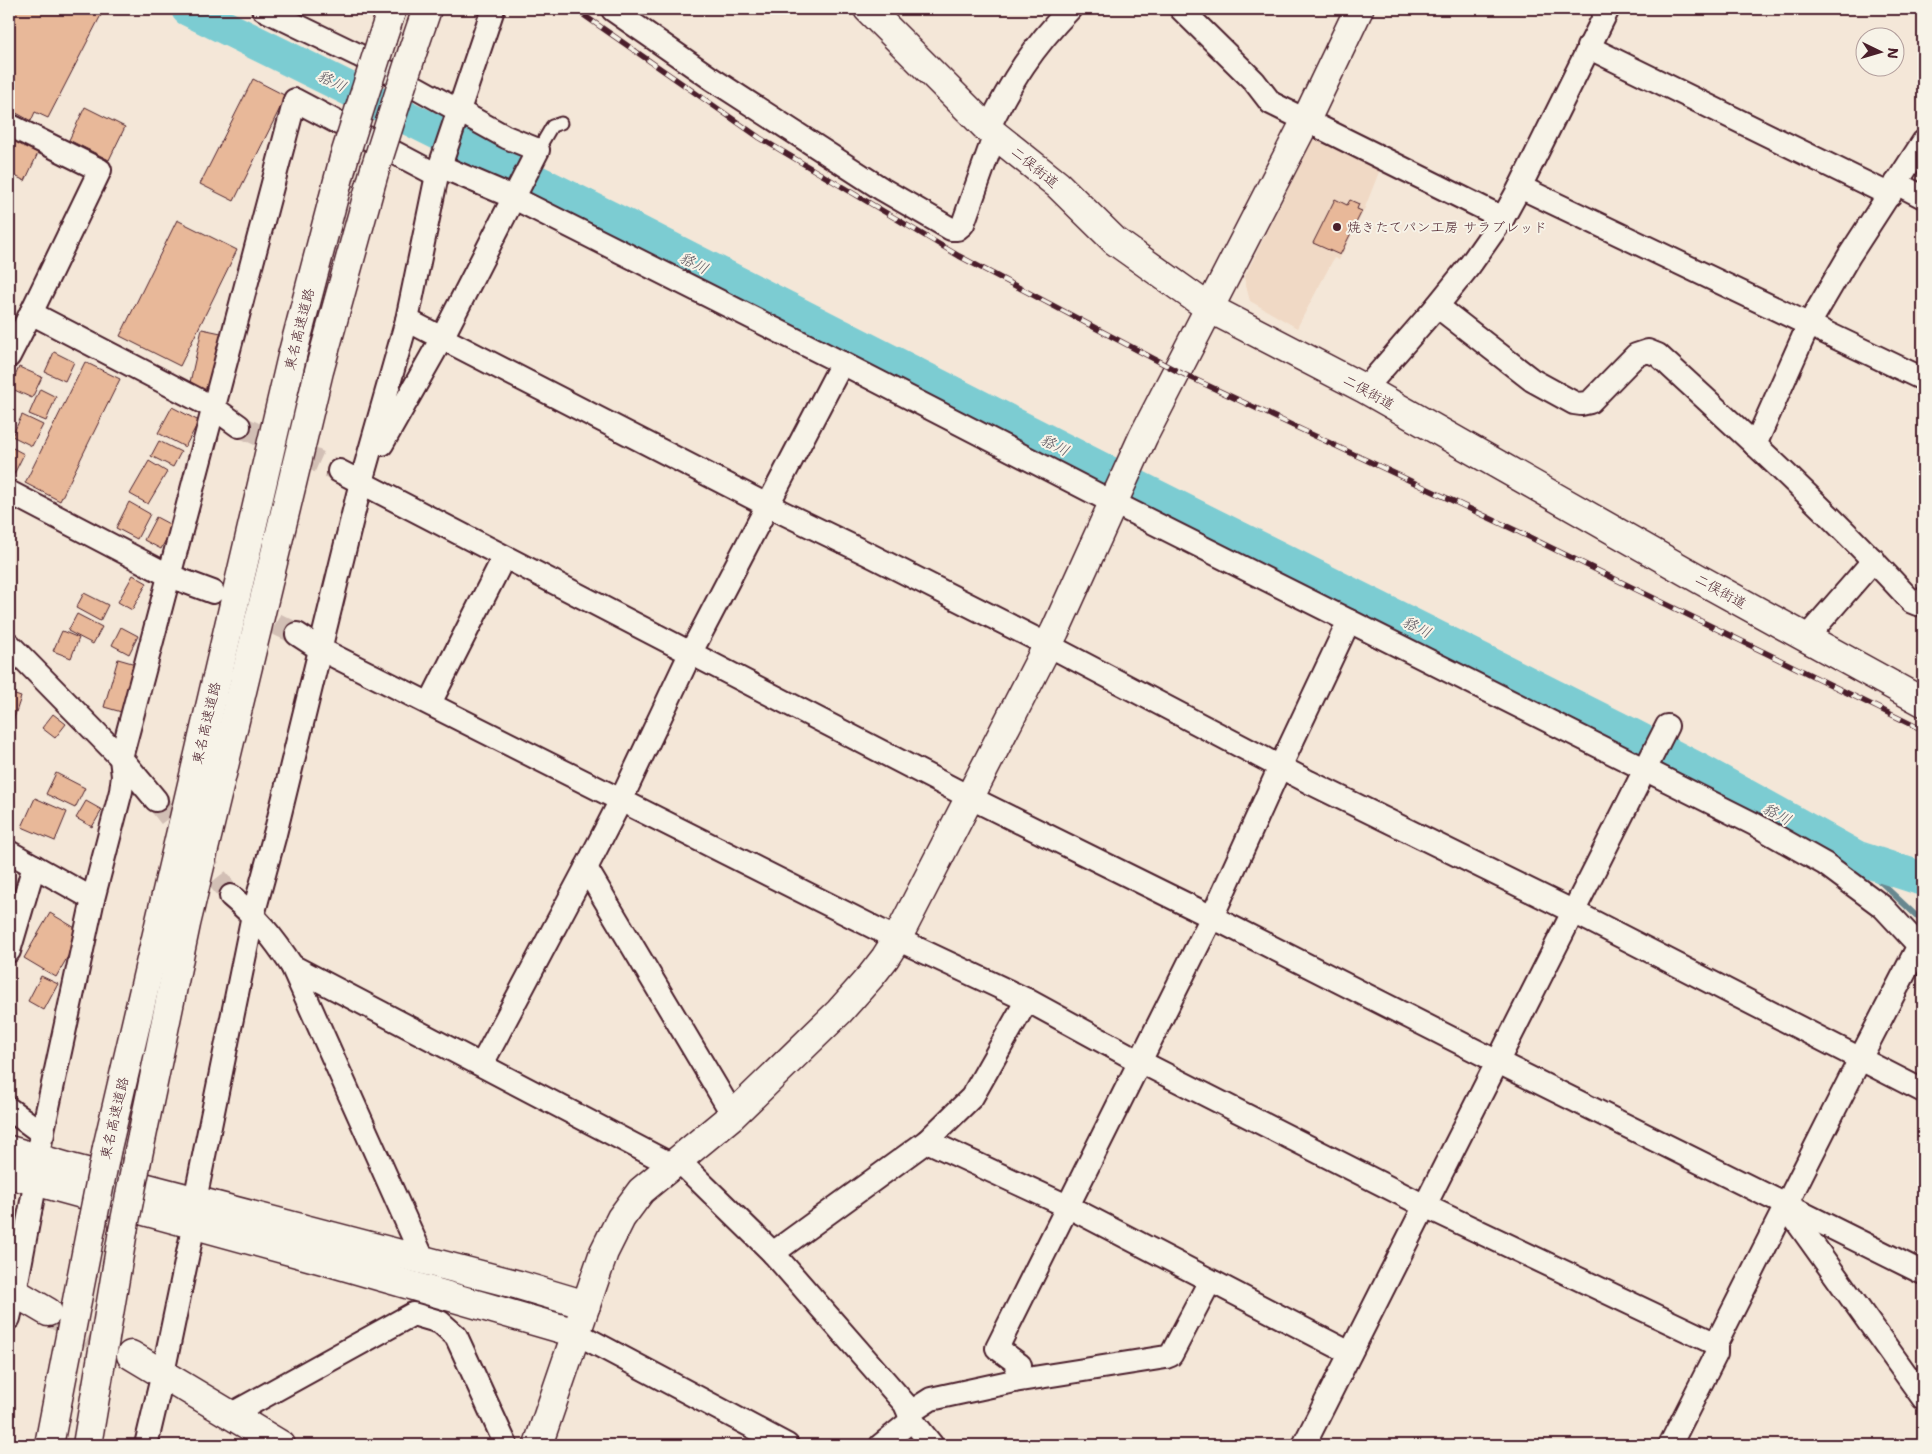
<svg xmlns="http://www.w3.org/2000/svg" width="1932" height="1454" font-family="'Shantell Sans','Klee One',sans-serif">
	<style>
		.built { fill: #f0d9c5 }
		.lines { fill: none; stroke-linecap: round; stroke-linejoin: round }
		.stream { stroke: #67878f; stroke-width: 5.5 }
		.river { stroke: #7bccd2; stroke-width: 34 }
		.building { fill: #e8b899; stroke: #4a1f2b }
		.minor-tunnel { stroke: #d2bfb5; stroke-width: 22; stroke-dasharray: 22 11; stroke-linecap: butt }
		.tertiary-tunnel { stroke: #d2bfb5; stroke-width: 28; stroke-dasharray: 28 14; stroke-linecap: butt }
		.service-casing { stroke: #4a1f2b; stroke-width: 15 }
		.minor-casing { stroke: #4a1f2b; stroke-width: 26 }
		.tertiary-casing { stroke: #4a1f2b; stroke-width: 31 }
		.motorway-casing { stroke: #4a1f2b; stroke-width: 31 }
		.service { stroke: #f7f3e8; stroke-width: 11 }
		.minor { stroke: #f7f3e8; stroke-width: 22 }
		.tertiary { stroke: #f7f3e8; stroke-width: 28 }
		.motorway { stroke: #f7f3e8; stroke-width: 28 }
		.rail-casing { stroke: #4a1f2b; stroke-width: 5.5 }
		.rail { stroke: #f7f3e8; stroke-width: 4; stroke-dasharray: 11; stroke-linecap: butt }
		.motorway-bridge-casing { stroke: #4a1f2b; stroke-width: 31; stroke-linecap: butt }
		.motorway-bridge { stroke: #f7f3e8; stroke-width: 28 }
		.poi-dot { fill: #4a1f2b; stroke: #f7f3e8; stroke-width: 2 }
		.labels { text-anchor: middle; stroke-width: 4; stroke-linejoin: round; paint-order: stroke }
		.street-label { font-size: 14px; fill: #4a1f2b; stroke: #f7f3e8 }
		.poi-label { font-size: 14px; fill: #4a1f2b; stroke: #f7f3e8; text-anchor: start }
		.water-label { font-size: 15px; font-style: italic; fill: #59535d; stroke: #f7f3e8 }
	</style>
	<rect width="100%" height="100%" fill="#f4e7d8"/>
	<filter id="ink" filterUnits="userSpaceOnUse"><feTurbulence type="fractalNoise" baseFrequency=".02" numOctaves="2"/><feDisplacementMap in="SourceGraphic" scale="10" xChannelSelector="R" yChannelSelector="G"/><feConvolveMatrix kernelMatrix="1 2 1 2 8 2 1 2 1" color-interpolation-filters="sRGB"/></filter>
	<g filter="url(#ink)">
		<path class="built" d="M1322,136L1381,167L1364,210L1339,260L1334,258L1297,328L1250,301L1244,278L1313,139Z"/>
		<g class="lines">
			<path class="stream" d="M1858,858L1873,875L1923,922"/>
			<path class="river" d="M188,9L626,226L1097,467L1631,735L1699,770L1858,858L1923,879"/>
		</g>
		<g class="building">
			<path d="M9,9H89L101,15L48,118L35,112L31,121L9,109Z"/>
			<path d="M253,79L286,96L234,201L200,184Z"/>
			<path d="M85,107L125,127L109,160L69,140Z"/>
			<path d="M14,138L39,151L25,181L9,173V149Z"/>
			<path d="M1335,199L1347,205L1350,200L1359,204L1357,209L1362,211L1340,255L1313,243Z"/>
			<path d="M177,220L237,250L180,366L120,336Z"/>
			<path d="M202,329L221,333L208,391L189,387Z"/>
			<path d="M54,352L74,362L65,381L45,372Z"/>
			<path d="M85,362L120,379L60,501L25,483Z"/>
			<path d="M19,367L42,377L32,398L10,388Z"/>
			<path d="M40,389L56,397L46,421L29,414Z"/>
			<path d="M172,407L199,421L185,447L158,433Z"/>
			<path d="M22,415L43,425L32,446L12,436Z"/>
			<path d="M159,441L181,452L173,467L151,456Z"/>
			<path d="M9,446L24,454L12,478L9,477Z"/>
			<path d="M149,461L167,472L148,504L130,494Z"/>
			<path d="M129,502L150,514L137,539L116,528Z"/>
			<path d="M156,517L173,526L161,549L144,540Z"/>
			<path d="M133,575L147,583L132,610L118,602Z"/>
			<path d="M84,593L108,605L100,621L76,608Z"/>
			<path d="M77,614L102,627L93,644L68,631Z"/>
			<path d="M121,627L138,636L129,654L112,645Z"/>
			<path d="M62,631L79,638L71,658L53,651Z"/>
			<path d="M118,659L139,665L125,713L104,707Z"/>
			<path d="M9,693L21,697L9,733Z"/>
			<path d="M53,714L66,724L55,738L42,728Z"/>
			<path d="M56,773L85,788L75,808L46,794Z"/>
			<path d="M35,798L67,812L55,841L22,827Z"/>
			<path d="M86,801L102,810L92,827L76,818Z"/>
			<path d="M50,913L82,932L56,977L24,958Z"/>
			<path d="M41,976L58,984L44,1010L28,1001Z"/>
			<path d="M9,1225L16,1229L9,1242Z"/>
		</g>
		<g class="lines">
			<g class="minor-tunnel">
				<path d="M239,426L339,471"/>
				<path d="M246,609L297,634"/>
				<path d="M156,800L231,896"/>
			</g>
			<path class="tertiary-tunnel" d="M53,1314L131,1355"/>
			<defs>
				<path id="service" d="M538,150L552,126L561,123"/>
				<g id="minor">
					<path d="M263,9L358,55L506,137L538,150L442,338L382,444"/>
					<path d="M1181,9L1254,81L1271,103L1503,218"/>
					<path d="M613,10L712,79L882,189L951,229H957L963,224L995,134"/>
					<path d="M1588,47L1890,195"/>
					<path d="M9,125L100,170L31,313"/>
					<path d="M988,129C1011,81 1033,47 1070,9"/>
					<path d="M440,166L508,195L842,363L1114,503L1754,824L1825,864L1883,907L1923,950"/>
					<path d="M1896,183L1923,197"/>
					<path d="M1520,187L1923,379"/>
					<path d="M1437,306L1532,380L1574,403L1581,404L1590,402L1636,355L1648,351L1658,355C1745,435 1833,515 1912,602L1917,604L1923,599"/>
					<path d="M407,320L767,505L868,554L1048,645L1309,782L1574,912L1923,1091"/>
					<path d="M9,356L31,313L214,408L239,426"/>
					<path d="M1365,389L1437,306L1470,265L1503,218L1520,187L1608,9"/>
					<path d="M1755,445L1809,324L1849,256L1923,142"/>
					<path d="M339,471L969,797L1212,917L1496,1061L1923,1273"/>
					<path d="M9,492L170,576L213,592"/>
					<path d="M297,634L320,649L897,939L1027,1000L1139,1061L1425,1206L1716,1344"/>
					<path d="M1806,638L1874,560"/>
					<path d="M9,644L121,758L156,800"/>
					<path d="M430,703L504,557"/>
					<path d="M9,852L93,899"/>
					<path d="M586,868L733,1115"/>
					<path d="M231,896C258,919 273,937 292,966L424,1261"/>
					<path d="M9,951L34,866"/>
					<path d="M292,966L672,1165"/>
					<path d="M482,1064L586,868L621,800L690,654L842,363"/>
					<path d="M9,1109L43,1134"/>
					<path d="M927,1141L1067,1206L1350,1353"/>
					<path d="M37,1158L93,899L121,791L123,776L121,758L295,100L437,175"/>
					<path d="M678,1160L773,1253L905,1404L912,1420L932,1445"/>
					<path d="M195,1200L253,915L275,834L361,482L407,320L437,175L493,9"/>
					<path d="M1787,1208L1923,1398"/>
					<path d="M773,1253L927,1141L972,1097L1027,1000"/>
					<path d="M9,1318L15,1292L36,1180"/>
					<path d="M576,1333L787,1445"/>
					<path d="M1014,1381L1020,1365L997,1348L1212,917L1280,767L1349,621"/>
					<path d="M909,1413L931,1399L1014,1381L1166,1357L1171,1355L1210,1281"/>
					<path d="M230,1415L413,1314L440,1322L456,1336L506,1445"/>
					<path d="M146,1445L163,1373L194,1224"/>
					<path d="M881,1445L912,1420"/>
					<path d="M1304,1445L1667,726"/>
					<path d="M1670,1445L1716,1354V1344L1860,1059L1919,945"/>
				</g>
				<g id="tertiary">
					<path d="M868,9L988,129L1058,185L1115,241L1209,308L1365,389L1701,580L1923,702"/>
					<path d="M9,1150L71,1168L519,1285L586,1305"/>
					<path d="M9,1174L323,1260L576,1333"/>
					<path d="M9,1289L48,1312"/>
					<path d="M131,1355L281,1445"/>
					<path d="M538,1445L604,1252L621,1218L641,1191L733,1115L839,1012L871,976L885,958L897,939L1055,631L1143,437L1306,120L1359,9"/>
				</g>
				<g id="motorway">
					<path d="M382,39L392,9"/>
					<path d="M414,47L427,9"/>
					<path d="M107,1148L292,356L344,158"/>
					<path d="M137,1160L186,924L319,371L375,169"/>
					<path d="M49,1445L92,1223"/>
					<path d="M87,1445L123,1231"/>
				</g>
			</defs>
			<use href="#service" class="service-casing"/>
			<use href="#minor" class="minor-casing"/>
			<use href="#tertiary" class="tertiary-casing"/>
			<use href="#motorway" class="motorway-casing"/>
			<use href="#service" class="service"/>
			<use href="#minor" class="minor"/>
			<use href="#tertiary" class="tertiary"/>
			<use href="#motorway" class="motorway"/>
			<defs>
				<path id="rail" d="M575,9L760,138L959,256L1177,371L1517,531L1923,730"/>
			</defs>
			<use href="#rail" class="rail-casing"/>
			<use href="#rail" class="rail"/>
			<defs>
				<g id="motorway-bridge">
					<path d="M344,158L382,39"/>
					<path d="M375,169L414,47"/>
					<path d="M92,1223L107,1148"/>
					<path d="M123,1231L137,1160"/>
				</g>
			</defs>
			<use href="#motorway-bridge" class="motorway-bridge-casing"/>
			<use href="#motorway-bridge" class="motorway-bridge"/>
		</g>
	</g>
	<circle class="poi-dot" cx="1337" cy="227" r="5"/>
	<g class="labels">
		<g class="street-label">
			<text transform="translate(1035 167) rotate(39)" y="5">二俣街道</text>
			<text transform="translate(299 329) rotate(-76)" y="5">東名高速道路</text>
			<text transform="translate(1369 392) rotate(29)" y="5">二俣街道</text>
			<text transform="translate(1721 591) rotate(29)" y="5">二俣街道</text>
			<text transform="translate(206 723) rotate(-77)" y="5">東名高速道路</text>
			<text transform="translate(114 1118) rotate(-77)" y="5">東名高速道路</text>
		</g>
		<g class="poi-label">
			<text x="1347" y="232">焼きたてパン工房 サラブレッド</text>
		</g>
		<g class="water-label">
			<text transform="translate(332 81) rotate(27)" y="5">貉川</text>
			<text transform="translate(694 263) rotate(27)" y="5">貉川</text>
			<text transform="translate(1055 445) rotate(27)" y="5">貉川</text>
			<text transform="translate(1417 627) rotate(27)" y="5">貉川</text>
			<text transform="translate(1777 814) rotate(28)" y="5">貉川</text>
		</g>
	</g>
	<rect width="1932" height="1454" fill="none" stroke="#f7f3e8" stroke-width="30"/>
	<rect x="15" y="15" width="1902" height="1424" fill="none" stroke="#4a1f2b" stroke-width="2" filter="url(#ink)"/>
	<g transform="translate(1880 52) rotate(95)"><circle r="24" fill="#f7f3e8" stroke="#b29e9c"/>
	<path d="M0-4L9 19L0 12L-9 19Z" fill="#4a1f2b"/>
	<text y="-8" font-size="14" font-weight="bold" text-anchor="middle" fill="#4a1f2b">N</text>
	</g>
</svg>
